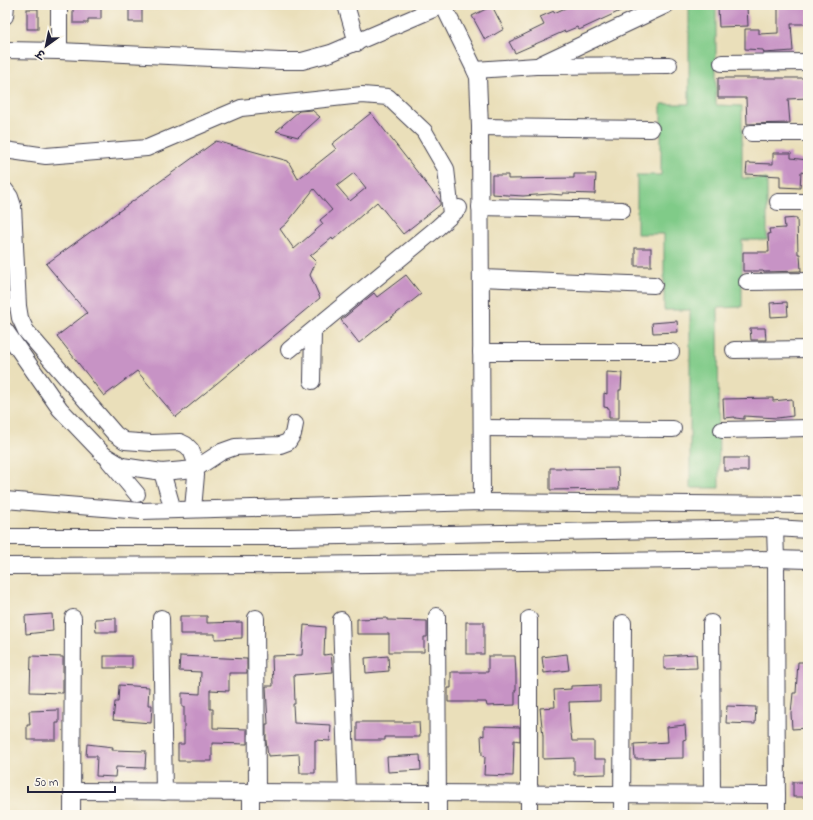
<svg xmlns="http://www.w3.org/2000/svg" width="813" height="820" font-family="'Indie Flower','Playpen Sans Deva',sans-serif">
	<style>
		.green { fill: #80cb88; stroke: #517662 }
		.building { fill: #c793c5; fill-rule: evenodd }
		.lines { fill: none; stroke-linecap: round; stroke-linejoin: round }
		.minor-casing { stroke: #403e4e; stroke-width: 18 }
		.minor { stroke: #fff; stroke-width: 16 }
	</style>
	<rect width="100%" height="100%" fill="#fbf7ec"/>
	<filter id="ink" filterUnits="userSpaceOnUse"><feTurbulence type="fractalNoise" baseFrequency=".025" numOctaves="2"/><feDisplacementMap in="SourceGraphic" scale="8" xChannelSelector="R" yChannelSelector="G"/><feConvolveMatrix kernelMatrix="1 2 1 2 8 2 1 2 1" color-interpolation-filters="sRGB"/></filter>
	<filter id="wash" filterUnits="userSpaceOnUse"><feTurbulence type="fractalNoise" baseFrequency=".012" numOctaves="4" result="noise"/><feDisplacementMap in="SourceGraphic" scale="16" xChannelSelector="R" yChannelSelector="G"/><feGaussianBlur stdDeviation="0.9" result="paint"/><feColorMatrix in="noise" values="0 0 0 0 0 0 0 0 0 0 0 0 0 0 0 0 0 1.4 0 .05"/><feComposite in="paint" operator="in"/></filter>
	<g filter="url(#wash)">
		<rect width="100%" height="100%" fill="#eadfba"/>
		<path class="green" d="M689,5H716V105L742,106V178L767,179V240H742V307L718,308L719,488H690V310H664V234H637V175H661V104H689Z"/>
		<g id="blocks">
			<g class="building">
				<path d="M73,5H101V19H88V23H73Z"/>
				<rect x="129" y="5" width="13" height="17"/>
				<path d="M572,5H633L579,30L577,27L565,32V31L515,53L509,42L544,25L540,17L554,11V13Z"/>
				<path d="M778,5H808V24H791L793,51L764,53L763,50L745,49V29H759V34L778,33Z"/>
				<path d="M492,6L504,29L485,40L472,16Z"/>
				<path d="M718,7H747L748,26L719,27Z"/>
				<rect x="27" y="9" width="11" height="20"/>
				<path d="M718,78H808V98L788,99L790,123L747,124L746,98H718Z"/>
				<path d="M312,110L320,117L298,137L276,131L299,111Z"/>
				<path d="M371,113L440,201V205L403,234L377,202L333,240L332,238L310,256L316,262L310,275L320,298L176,417L137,371L104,396L57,336L87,313L46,264L216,141L288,161L298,179L336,149L332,144ZM354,173L366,188L350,201L337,186ZM314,189L332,210L320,220L323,224L294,249L280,229L287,223Z"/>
				<path d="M773,153H791V158L807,160L806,173L801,172L800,188L780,187V176L746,174L747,163L773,164Z"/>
				<path d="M574,174H596L595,194L563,193V195L550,194L523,196L492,194V175H508V179L574,178Z"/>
				<path d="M797,218L798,254H800L801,271L764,272L763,271H743V252H769L768,234H770L769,229L785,228L784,219Z"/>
				<rect x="635" y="248" width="16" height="18"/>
				<path d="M406,275L421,294L359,343L341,320L374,293L377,297Z"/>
				<path d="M787,302L788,316L771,317L770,303Z"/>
				<path d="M677,321L678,332L653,333L652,323Z"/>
				<path d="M750,328H765L766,340H751Z"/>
				<path d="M607,372L622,373L621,390H619V418H609V408L604,407V393L607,394Z"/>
				<path d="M773,398V401L792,399L793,416L777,418L744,416V419L735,418V417L724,418L723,399Z"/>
				<rect x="724" y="458" width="24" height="13"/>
				<path d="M550,468H565V469L618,468L619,489L550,490Z"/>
				<path d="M52,614L53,631L26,634L25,616Z"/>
				<path d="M180,616H207V623L242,622V638L215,639V634H180Z"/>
				<path d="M116,618V632H96L95,619Z"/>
				<path d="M387,618V620L427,621V637H424V652H389V634H357V619Z"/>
				<rect x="466" y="622" width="18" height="32"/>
				<path d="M304,625L325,627L324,655L331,654L333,672L294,675L295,704H293L294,723L331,725L330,741L315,740V773H300L299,754L268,756L266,741V724H268L266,686H273L272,656L302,655Z"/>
				<path d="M567,654L569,670L544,673L542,657Z"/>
				<path d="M696,654L697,668L664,669V656Z"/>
				<path d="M31,656L63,657V693L30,692Z"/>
				<rect x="104" y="656" width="28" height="12"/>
				<path d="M180,656L247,659V673H229V691L210,690V709H213V728L247,729V744L212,743V761H178V744H184V707H182V693L200,694L201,672L179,671Z"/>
				<path d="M388,656L389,671L366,673L365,658Z"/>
				<path d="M488,656H515L516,674V690H515V705L487,706L486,702H448V688H451V672H488Z"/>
				<path d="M798,662H808V728L792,729L791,713L793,693H796Z"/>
				<path d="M119,685L149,687L148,705H152L151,723L113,720L115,702H118Z"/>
				<path d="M600,685V701L569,702L570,726L572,741H594V759H606V774L574,775V758L543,759V736L540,708L555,707L554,690L571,689V686Z"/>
				<path d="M727,706L756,707L755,724L726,723Z"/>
				<path d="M59,710V723H56V740H27V725H30L29,711Z"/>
				<path d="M357,722H419L420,737H385V740H357Z"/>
				<path d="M685,725L686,739L683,740V758L635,759L634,744L668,742L667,727Z"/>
				<path d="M484,726L520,727V741L514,740L513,776L484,775L485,757L482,755L481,735L484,736Z"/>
				<path d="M87,744L113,747L112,750L146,751L145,768L116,767L115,777L96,776L97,756H86Z"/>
				<path d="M420,755L421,770L388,772L387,757Z"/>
				<rect x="793" y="782" width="15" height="15"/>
			</g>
		</g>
	</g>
	<g filter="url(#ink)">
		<use href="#blocks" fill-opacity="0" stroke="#403e4e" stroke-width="1"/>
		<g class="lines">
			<defs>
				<g id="minor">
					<path d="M346,5L357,43"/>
					<path d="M443,5L475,70L478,77L480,127L482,502"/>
					<path d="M5,16L6,5"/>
					<path d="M5,50L59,51L280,61H302L331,53L443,5"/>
					<path d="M59,51V5"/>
					<path d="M722,63L808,62"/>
					<path d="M541,64L666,5"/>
					<path d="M475,70L536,66L669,65"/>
					<path d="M480,127L651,129"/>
					<path d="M751,133H808"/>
					<path d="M5,150L46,156L147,148L241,108L362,95L388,97L424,131L446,169L451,214"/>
					<path d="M5,190L10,197L13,206L18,306L20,318L26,331L115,434L125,441L152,443L180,442L186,445L191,450L195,460L196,475L193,509"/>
					<path d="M778,202H808"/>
					<path d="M480,207L622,210"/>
					<path d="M481,278L654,285"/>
					<path d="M747,282L808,281"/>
					<path d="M5,330L60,409L104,455L122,466L162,472L173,510"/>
					<path d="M289,350L437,228L459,208"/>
					<path d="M734,350L808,349"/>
					<path d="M481,352H671"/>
					<path d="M312,381L313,331"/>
					<path d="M482,428L673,429"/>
					<path d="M722,430L808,428"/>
					<path d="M109,461L137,494"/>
					<path d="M162,472L195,469L221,452L235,447L280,445L288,442L293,434L295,424"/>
					<path d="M5,500L141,511L482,502L808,505"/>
					<path d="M775,528L776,559L777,815"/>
					<path d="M5,537H287L775,528L808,530"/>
					<path d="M5,566L287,565L776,559L808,560"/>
					<path d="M437,616L438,815"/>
					<path d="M161,618L164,792"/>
					<path d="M256,618L257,792"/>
					<path d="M529,619V815"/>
					<path d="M341,620L347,793"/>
					<path d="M711,623L712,795"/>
					<path d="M73,791L777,795"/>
					<path d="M72,815L73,618"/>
					<path d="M251,815V792"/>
					<path d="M622,815L623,623"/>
				</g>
			</defs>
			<use href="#minor" class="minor-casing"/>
			<use href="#minor" class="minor"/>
		</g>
	</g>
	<rect width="813" height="820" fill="none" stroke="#fbf7ec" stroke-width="20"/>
	<g transform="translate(46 46) rotate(213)" stroke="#fbf7ec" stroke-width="3" paint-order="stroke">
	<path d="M0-3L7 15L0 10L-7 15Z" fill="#22223b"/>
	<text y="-6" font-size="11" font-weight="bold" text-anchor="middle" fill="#22223b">उ</text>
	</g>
	<path d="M28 786v6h87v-6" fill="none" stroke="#22223b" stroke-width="2"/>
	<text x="34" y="786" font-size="12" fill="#22223b" stroke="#fbf7ec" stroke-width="3" paint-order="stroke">50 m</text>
</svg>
